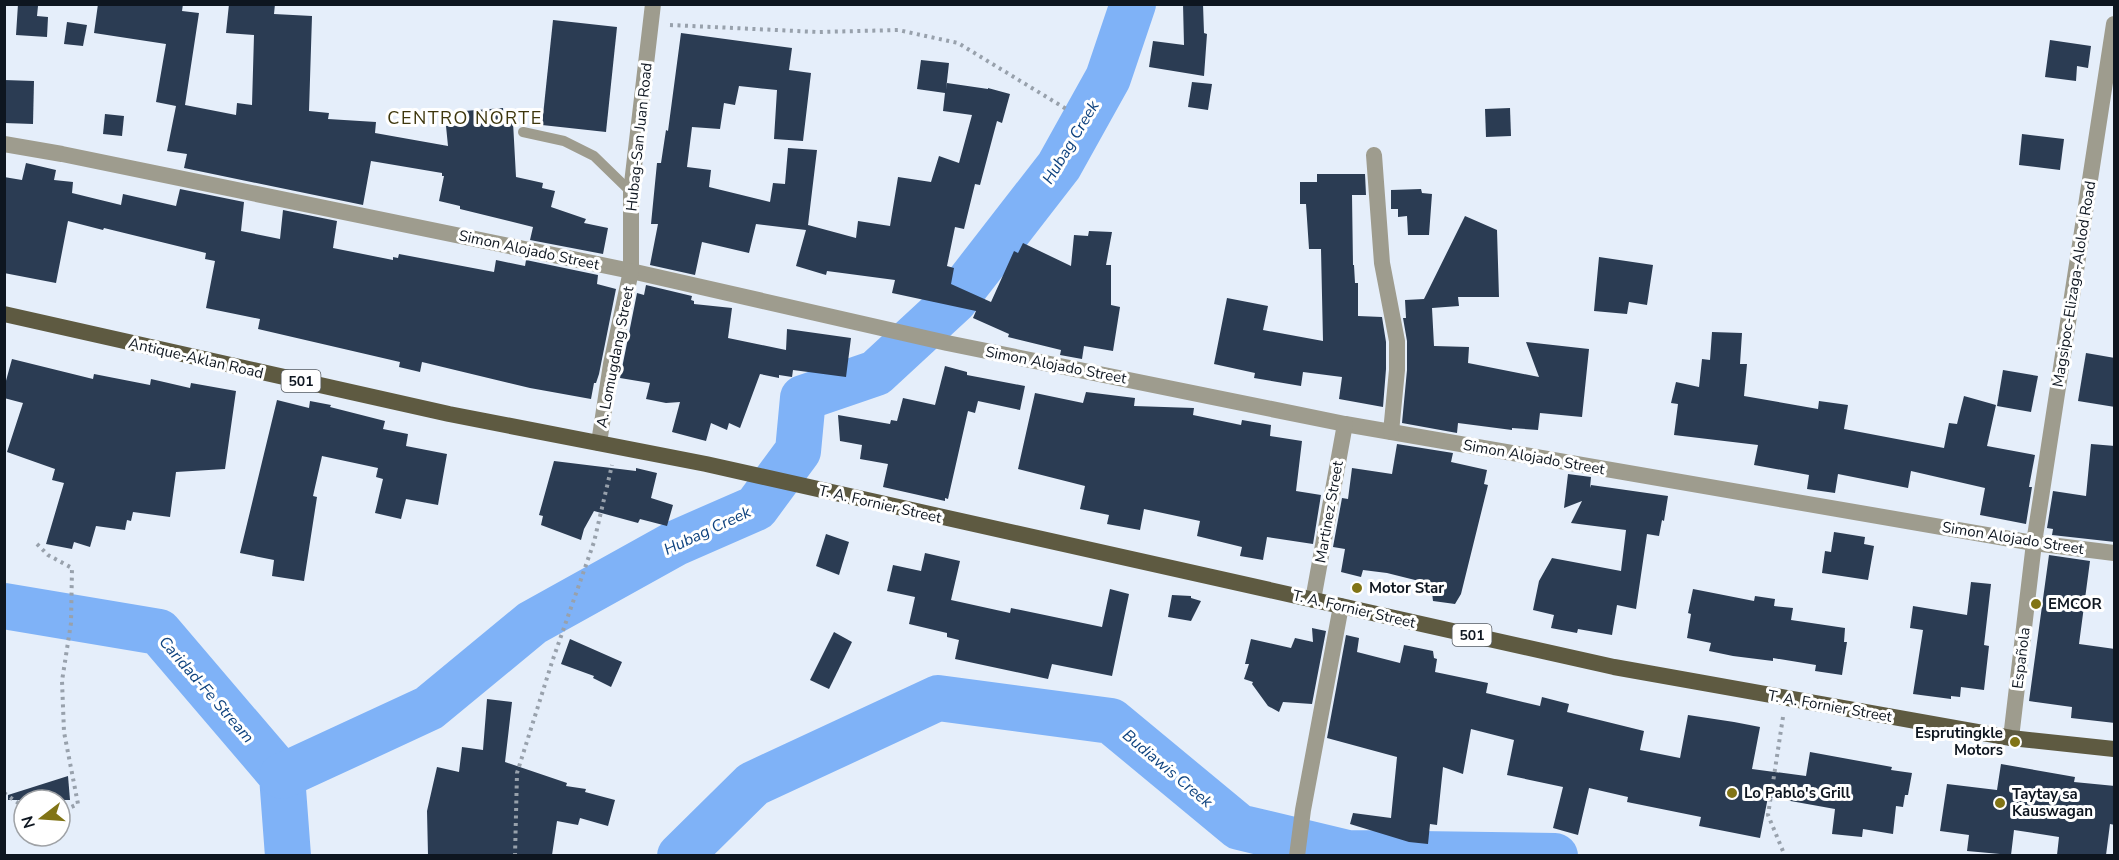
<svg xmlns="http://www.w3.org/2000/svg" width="2119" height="860" font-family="'Nunito Sans',sans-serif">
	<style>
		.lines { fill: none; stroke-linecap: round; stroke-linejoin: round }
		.river { stroke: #7fb2f7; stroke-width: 46 }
		.building { fill: #2b3c53 }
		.path { stroke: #98a1ac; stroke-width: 4; stroke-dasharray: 3 4.5; stroke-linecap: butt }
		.service { stroke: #9e9c8e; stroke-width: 10 }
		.minor { stroke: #9e9c8e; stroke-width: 16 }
		.tertiary { stroke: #9e9c8e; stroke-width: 16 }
		.primary { stroke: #5e5a41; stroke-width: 16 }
		.poi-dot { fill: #817416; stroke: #fff; stroke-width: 2 }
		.labels { text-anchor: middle; stroke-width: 6; stroke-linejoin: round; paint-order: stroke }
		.shield { fill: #fff; stroke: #565c63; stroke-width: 1.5 }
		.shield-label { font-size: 14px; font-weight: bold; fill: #0e1620 }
		.street-label { font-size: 15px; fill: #0e1620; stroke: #fff }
		.poi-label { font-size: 15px; font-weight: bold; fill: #0e1620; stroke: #fff; text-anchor: start }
		.water-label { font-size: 16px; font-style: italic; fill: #0f437f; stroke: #fff }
		.quarter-label { font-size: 18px; letter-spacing: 1.5px; fill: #3d360c; stroke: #fff }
	</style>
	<rect width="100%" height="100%" fill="#e5eefa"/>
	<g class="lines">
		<g class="river">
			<path d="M4,606L159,632L282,776L288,856"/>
			<path d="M282,776L429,708L532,623L676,543L756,508L798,451L803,398L876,373L955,300L1059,166L1108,78L1133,4"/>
			<path d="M680,856L753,784L938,698L1111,721L1239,827L1348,853L1555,856"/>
		</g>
	</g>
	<g class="building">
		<path d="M18,4L38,6L37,16L48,17L47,37L16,35Z"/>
		<path d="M98,4H183L182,11L199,13L185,105L236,115L237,103L252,105L254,35L226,33L229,4H275L274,14L312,16L309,111L329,113L328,119L376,122L375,133L448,146L446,126L465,125L464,111L503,108L504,123L513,122L516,177L543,183L542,188L555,191L551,207L586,219L584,223L608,228L603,254L530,240L533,227L460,209V206L439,201L444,176H442V173L371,161L363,205L184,168L187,154L167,151L176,106L156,102L166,44L94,33Z"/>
		<path d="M1183,4H1203L1204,33L1207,34L1204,76L1149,67L1153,41L1184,45Z"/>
		<path d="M553,20L617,27L606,132L542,125Z"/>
		<path d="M67,22L87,25L83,46L64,44Z"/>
		<path d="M681,33L792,48L789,70L811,73L803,141L774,139L777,90L739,86L735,105L724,103L720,129L692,127L687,167L711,170L709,187L770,202L773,183L785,184L788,148L817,150L808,225L856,238L858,221L890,226L898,177L931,182L939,156L959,163L972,115L943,111L945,93L917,89L921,60L949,63L946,90L947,83L988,89V88L1010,94L1002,123L997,121L980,185L975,184L964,229L955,227L947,266L954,268L951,284L991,302L1014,251L1018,253L1023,243L1071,266L1074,235L1088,236L1089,231L1112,232L1106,265H1111V305L1120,307L1113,351L1084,346L1082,359L1060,355L1061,350L1008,337L1009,334L973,318L976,311L892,293L895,280L827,271L826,275L796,266L806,230L756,224L749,253L702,242L695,275L650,265L658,224H651L657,163H661L666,130L668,131Z"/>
		<path d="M2050,40L2091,46L2088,68L2077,66L2076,81L2045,77Z"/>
		<path d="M4,80L34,81L33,124L4,123Z"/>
		<path d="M1192,82L1212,84L1208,110L1188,107Z"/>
		<path d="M1510,108L1511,136L1486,137L1485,109Z"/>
		<path d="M105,114L124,116L122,136L103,134Z"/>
		<path d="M2022,134L2064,139L2060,170L2019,165Z"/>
		<path d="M26,163L56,170L54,180L73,182L72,193L121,205L123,194L176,206L180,189L244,202L241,231L280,239L283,210L337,221L333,248L393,260V257L398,258L399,254L494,272L496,260L525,266L526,260L598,275L597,284L616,289L599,374L596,383H594L591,399L530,388L422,362L420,372L399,367L400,362L258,329L260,319L206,308L215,261L205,259L206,253L104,228L103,230L68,221L56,283L4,273V177L22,180Z"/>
		<path d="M1317,174H1365L1366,195H1352L1353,265H1354L1355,283H1358V316L1382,317L1386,342V369L1383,407L1339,399L1342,377L1303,372L1301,386L1254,378L1255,373L1214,364L1227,298L1268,306L1263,330L1323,341L1321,249H1309L1306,204H1300V182H1317Z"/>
		<path d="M1421,189L1422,193L1432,194L1429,235H1408L1407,216L1398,217V209H1391V190Z"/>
		<path d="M1465,216L1497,230L1499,297H1458L1459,306L1432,308L1434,346L1469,347L1468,363L1539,377L1526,342L1589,349L1582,417L1540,413L1538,430L1512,428V430L1458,423L1457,433L1402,423L1407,370V341L1403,318H1406L1405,300L1424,299Z"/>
		<path d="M1599,257L1653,265L1647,305L1629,302L1627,314L1594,311Z"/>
		<path d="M646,285L692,296L691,300L694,301V304L732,308L728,338L786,350L787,329L851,338L846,377L793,370L792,377L779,375V378L760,374L740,428L729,423L727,430L711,423L706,441L672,432L680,402L666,403L646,399L650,383L620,378L637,293L644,295Z"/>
		<path d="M1712,332L1742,333L1740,364H1747L1744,396L1818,409L1819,401L1848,405L1844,429L1944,448L1949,423L1957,424L1964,396L1996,405L1987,446L2035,455L2029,487H2032L2026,524L1980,515L1985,488L1911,471L1908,488L1838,474L1835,493L1807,489L1809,475L1754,465L1758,445L1674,435L1678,404L1671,403L1676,382L1699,387L1702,359L1710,360Z"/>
		<path d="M2086,353L2115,358V407L2078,401Z"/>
		<path d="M12,359L93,379L94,374L150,385L151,379L190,388L191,383L236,391L225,469L176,472L170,517L133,512L131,521L127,520L125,530L96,526L90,547L74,542L72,549L46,544L64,483L52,480L55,469L7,452L23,403L4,398V388Z"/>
		<path d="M945,366L967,372V375L1025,386L1020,410L978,401L975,413L968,411L948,499L945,498V501L883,487L888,464L860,459L862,445L840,441L838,415L890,424L891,420L897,421L903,398L935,405Z"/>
		<path d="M2003,370L2038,376L2031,412L1997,406Z"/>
		<path d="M1086,392L1135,398L1134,406L1194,408L1193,415L1241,425L1242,420L1271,425L1270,436L1302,441L1296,491L1321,495L1313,544L1267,537L1263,560L1240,556L1242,547L1197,536L1200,521L1144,509L1140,530L1107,524L1109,515L1080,509L1085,486L1018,469L1035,393L1083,403Z"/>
		<path d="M277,400L309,408L310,401L331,405L330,407L385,421L383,429L408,434L406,446L447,454L438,505L406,499L401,519L375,513L383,479L376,477L378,468L322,456L313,496L317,497L304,581L272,576L274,560L240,553Z"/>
		<path d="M1397,444L1453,453L1451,462L1487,470L1484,484L1488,485L1461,594L1455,604L1433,601L1431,584L1387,573L1363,570L1361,577L1341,572L1345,549L1333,547L1342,498L1348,499L1352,468L1392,474Z"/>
		<path d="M2091,444L2115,446V542L2052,535L2053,529L2047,528L2053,491L2086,496Z"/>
		<path d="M554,461L636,471V468L657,473L651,498L673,505L667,526L640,519L638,523L594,511L584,529L581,540L541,525L543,516L539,515Z"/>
		<path d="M1568,474L1591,477L1590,488L1591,485L1668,496L1664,521L1662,520L1659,536L1647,534L1636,609L1617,605L1612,635L1578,629L1577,633L1551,628L1554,615L1533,610L1539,581L1552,558L1621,571L1626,530L1571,523L1582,501L1564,508Z"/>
		<path d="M1834,532L1865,537L1864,544L1874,546L1868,580L1822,573L1825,551L1831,552Z"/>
		<path d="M826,534L849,542L839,575L816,566Z"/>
		<path d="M925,553L960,561L951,600L1010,613L1011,608L1102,627L1110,589L1129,594L1112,676L1052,664L1048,679L955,659L959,640L947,637V633L909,624L915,597L887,591L893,565L921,571Z"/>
		<path d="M2049,555L2090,561L2079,644L2115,649V723L2071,718L2072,707L2029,701Z"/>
		<path d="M1971,582L1991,584L1984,645L1989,646L1984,690L1961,687L1960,697L1951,696V699L1913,694L1923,630L1910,628L1913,606L1967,615Z"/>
		<path d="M1693,589L1754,601L1755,596L1775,599L1774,606L1793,608L1791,620L1845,628L1844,642H1847L1842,675L1815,671L1816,665L1773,658V661L1733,656L1709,651L1711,643L1687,638L1691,614L1688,613Z"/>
		<path d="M1172,595L1191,596V598L1201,601L1191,621L1168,617Z"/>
		<path d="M1312,628L1326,631L1312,704L1283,702L1279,712L1268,706L1252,684L1253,682L1244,679L1249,664H1245L1251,639L1291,648L1295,638L1313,642Z"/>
		<path d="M834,632L852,642L829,689L810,680Z"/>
		<path d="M1346,635L1359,638L1357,652L1400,663L1404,645L1433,651L1434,658L1437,659L1435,672L1488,683L1486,693L1540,706L1542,697L1569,704L1567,712L1644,731L1640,750L1680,758L1688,715L1734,722L1760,727L1752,769L1806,776L1810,752L1892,767L1891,770L1912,773L1908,795H1905L1903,807L1896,806L1893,834L1863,829L1862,837L1832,834L1835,809L1768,797L1760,838L1699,826L1701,817L1627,802L1628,797L1589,788L1578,835L1553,828L1563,787L1507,775L1514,740L1471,729L1463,774L1443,767L1437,825L1430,824L1428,844L1409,842L1350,824L1353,813L1391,818L1397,757L1327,738Z"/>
		<path d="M570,639L622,662L611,687L593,678L594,676L561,664Z"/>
		<path d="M487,699L512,702L505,762L567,783L566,786L586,789L585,792L615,800L608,826L580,818L578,825L557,821L552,855H428L427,811L437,767L459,772L462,747L483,750Z"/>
		<path d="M2001,764L2075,777L2074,782L2115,786V825L2110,824L2106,855H2057L2059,837L2014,830L2011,855L1967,851L1969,835L1940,831L1947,784L1997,790Z"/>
		<path d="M68,776L70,800H8V795Z"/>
	</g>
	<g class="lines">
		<g class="path">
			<path d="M670,25L818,32L898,30L958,43L1068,110"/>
			<path d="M37,544L48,555L72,568L71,623L62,681L64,732L78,804L60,812"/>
			<path d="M1783,717L1768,815L1785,856"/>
			<path d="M4,793L24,807"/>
			<path d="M515,856L517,773L552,662L594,542L612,465"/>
		</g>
		<path class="service" d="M523,132L564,141L594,156L631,192"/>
		<g class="minor">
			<path d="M4,144L62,154L631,271L947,343L1345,424L2034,543L2114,553"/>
			<path d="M1374,155L1382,263L1397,341V370L1391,432"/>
			<path d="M631,271V192L653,4"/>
			<path d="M1313,600L1345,424"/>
			<path d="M2011,738L2034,543L2114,24"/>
			<path d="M1297,856L1303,810L1341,606"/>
		</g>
		<path class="tertiary" d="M599,443L611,364L631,271"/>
		<path class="primary" d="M4,314L449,414L706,464L1614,667L2011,738L2114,749"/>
	</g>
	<g class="poi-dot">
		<circle cx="1357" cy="588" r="6"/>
		<circle cx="2036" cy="604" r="6"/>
		<circle cx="2015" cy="742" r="6"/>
		<circle cx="1732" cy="793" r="6"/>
		<circle cx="2000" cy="803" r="6"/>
	</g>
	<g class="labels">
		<g class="shield">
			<rect x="281.5" y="370" width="39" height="22" rx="4.5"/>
			<rect x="1452.5" y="624" width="39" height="22" rx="4.5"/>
		</g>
		<g class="shield-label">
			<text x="301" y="386">501</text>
			<text x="1472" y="640">501</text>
		</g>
		<g class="street-label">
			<text transform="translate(639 137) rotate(-84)" y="5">Hubag-San Juan Road</text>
			<text transform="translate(529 250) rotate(12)" y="5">Simon Alojado Street</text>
			<text transform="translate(2074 284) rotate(-81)" y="5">Magsipoc-Elizaga-Alolod Road</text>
			<text transform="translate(615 357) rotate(-79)" y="5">A. Lomugdang Street</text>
			<text transform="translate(196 358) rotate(13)" y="5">Antique-Aklan Road</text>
			<text transform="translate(1056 365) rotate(11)" y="5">Simon Alojado Street</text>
			<text transform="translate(1534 457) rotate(10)" y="5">Simon Alojado Street</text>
			<text transform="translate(880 504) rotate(13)" y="5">T. A. Fornier Street</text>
			<text transform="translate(1329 512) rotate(-80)" y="5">Martinez Street</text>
			<text transform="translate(2013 538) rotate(9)" y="5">Simon Alojado Street</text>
			<text transform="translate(1354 609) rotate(13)" y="5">T. A. Fornier Street</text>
			<text transform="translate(2021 658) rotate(-83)" y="5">Española</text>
			<text transform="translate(1830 706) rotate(10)" y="5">T. A. Fornier Street</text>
		</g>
		<g class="poi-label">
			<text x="1369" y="593">Motor Star</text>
			<text x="2048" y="609">EMCOR</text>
			<text x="2003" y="738" text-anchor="end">Esprutingkle<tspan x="2003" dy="17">Motors</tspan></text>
			<text x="1744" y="798">Lo Pablo's Grill</text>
			<text x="2012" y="799">Taytay sa<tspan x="2012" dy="17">Kauswagan</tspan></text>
		</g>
		<g class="water-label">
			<text transform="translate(1070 142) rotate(-59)" y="6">Hubag Creek</text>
			<text transform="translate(707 530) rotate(-25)" y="6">Hubag Creek</text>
			<text transform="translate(207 689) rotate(49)" y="6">Caridad-Fe Stream</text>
			<text transform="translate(1168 768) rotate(40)" y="6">Budiawis Creek</text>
		</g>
		<g class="quarter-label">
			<text x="465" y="124">CENTRO NORTE</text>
		</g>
	</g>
	<rect width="2119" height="860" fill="none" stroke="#0e1620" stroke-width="12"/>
	<g transform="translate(42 818) rotate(253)"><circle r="28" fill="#ffffff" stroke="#9fa2a6" stroke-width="1.5"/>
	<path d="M0-4.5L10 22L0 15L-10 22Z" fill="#817416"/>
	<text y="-9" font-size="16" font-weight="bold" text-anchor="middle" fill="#0e1620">N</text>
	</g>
</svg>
